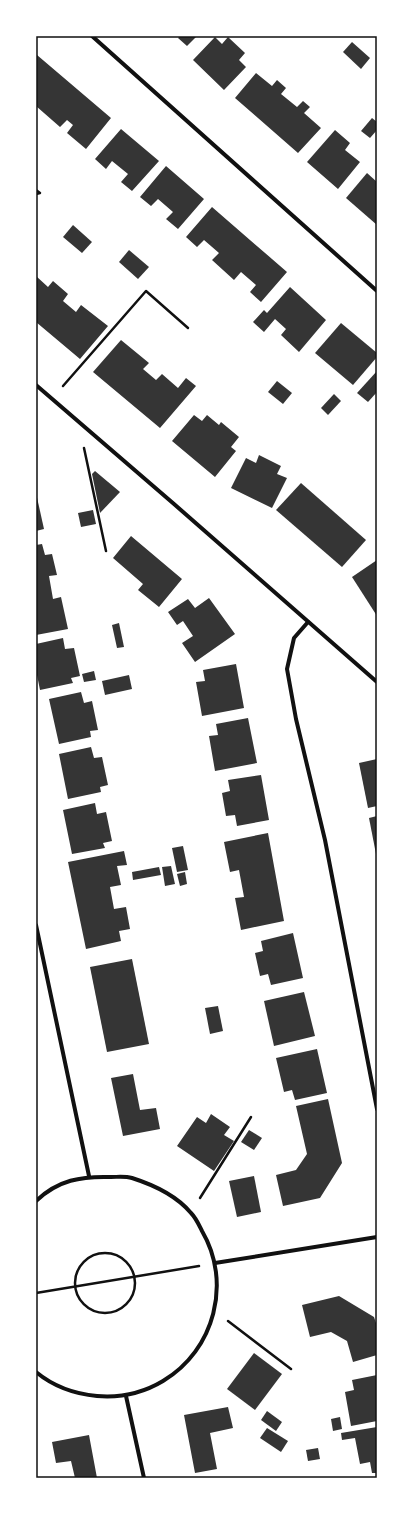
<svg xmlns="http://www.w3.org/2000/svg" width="413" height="1514" font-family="'DejaVu Sans',sans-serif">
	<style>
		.building { fill: #353535 }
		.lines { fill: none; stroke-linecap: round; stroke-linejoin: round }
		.path { stroke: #111; stroke-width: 2.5 }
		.minor { stroke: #111; stroke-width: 4 }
		.neatline { fill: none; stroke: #111; stroke-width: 1.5 }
	</style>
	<rect width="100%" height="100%" fill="#fff"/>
	<g class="building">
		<path d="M180,36H197L187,46L178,38Z"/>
		<path d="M215,37L222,44L228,37L245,53L239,60L246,67L224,90L193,60Z"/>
		<path d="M352,42L370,58L361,69L343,52Z"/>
		<path d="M37,55L111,118L86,149L67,133L73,125L67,120L60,127L36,106Z"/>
		<path d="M256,73L272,86L277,80L286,88L281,94L297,107L303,101L310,107L304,113L321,128L298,153L235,98Z"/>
		<path d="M372,118L377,122V130L370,138L361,131Z"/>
		<path d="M121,129L159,161L132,191L121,182L128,174L112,161L106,169L95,159Z"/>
		<path d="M335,130L350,143L345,150L360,162L338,189L307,162Z"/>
		<path d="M166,166L204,199L178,229L166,219L173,212L158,199L151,206L140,197Z"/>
		<path d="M367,173L377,182V225L346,198Z"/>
		<path d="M212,207L287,272L261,302L250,292L256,285L241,272L234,280L212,260L219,253L204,240L197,247L186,237Z"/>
		<path d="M73,225L92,242L82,253L63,237Z"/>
		<path d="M129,250L149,267L138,279L119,262Z"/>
		<path d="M36,276L48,287L53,281L68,294L63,301L76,312L81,305L108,326L80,359L36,322Z"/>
		<path d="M290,287L326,320L299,352L281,335L286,329L275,319L264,332L253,322L264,310L267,313Z"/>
		<path d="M341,323L377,353V357L353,385L315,353Z"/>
		<path d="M121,340L149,363L143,369L156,380L162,374L178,388L186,378L196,386L160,428L93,372Z"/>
		<path d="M377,371V392L368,402L357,393Z"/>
		<path d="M277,381L292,393L283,404L268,392Z"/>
		<path d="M334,394L341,401L328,415L321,408Z"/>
		<path d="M194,415L202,421L207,415L219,425L221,422L239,437L231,447L236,451L215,477L172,441Z"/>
		<path d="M259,455L281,466L277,474L287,478L272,508L231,488L246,458L256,463Z"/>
		<path d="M95,471L120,492L100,513L92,474Z"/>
		<path d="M301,483L366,540L342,567L276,510Z"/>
		<path d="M36,493L44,529L36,531Z"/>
		<path d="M93,510L96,524L81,527L78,513Z"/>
		<path d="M131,536L182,579L159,607L138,590L143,584L113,558Z"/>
		<path d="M42,544L45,555L52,554L57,575L49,576L53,599L61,597L68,629L36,635V545Z"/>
		<path d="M377,560V616L352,577Z"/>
		<path d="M209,598L235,634L195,662L182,643L193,636L183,621L177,625L168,612L188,599L195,608Z"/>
		<path d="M119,623L124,647L117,648L112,625Z"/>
		<path d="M63,638L65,649L74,648L80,676L71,678L73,683L40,690L36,670V644Z"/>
		<path d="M236,664L244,708L202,716L196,682L205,681L203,670Z"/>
		<path d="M94,671L96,680L84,682L82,674Z"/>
		<path d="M129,675L132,689L105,695L102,681Z"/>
		<path d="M81,692L84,703L92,701L98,730L90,731L91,737L59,744L49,699Z"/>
		<path d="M248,718L257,763L215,771L209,736L218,735L216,724Z"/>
		<path d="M91,747L94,758L102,757L108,785L100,787L101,792L68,799L59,754Z"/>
		<path d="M377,759V806L368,808L359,763Z"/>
		<path d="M261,775L269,820L237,826L235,815L226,816L222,793L230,791L228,780Z"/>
		<path d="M95,803L97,814L106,812L112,841L103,843L105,848L72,854L63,810Z"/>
		<path d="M377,816V853L376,854L369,818Z"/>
		<path d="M268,833L284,921L241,930L235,898L244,897L239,870L230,872L224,842Z"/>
		<path d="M183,846L188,870L177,872L172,848Z"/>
		<path d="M124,851L127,865L117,866L121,885L110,887L114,909L126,907L130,929L119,931L121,941L86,949L68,862Z"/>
		<path d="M171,866L175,884L165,886L162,867Z"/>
		<path d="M159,867L161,875L133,880L132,872Z"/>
		<path d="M185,872L187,884L180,886L177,874Z"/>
		<path d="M293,933L303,978L271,985L268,974L260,976L255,953L263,951L261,941Z"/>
		<path d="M132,959L149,1044L107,1052L90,967Z"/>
		<path d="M304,992L315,1036L274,1046L264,1001Z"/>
		<path d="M218,1006L223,1031L210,1034L205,1008Z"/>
		<path d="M317,1049L327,1093L295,1100L292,1090L284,1092L276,1058Z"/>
		<path d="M133,1074L140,1110L156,1108L160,1129L123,1136L111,1078Z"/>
		<path d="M328,1099L342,1163L320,1198L283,1206L276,1175L296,1170L307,1154L296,1106Z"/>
		<path d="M211,1114L230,1127L224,1135L234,1141L214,1171L177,1146L197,1117L206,1123Z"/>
		<path d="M249,1130L262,1138L254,1150L241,1142Z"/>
		<path d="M254,1176L261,1212L237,1217L229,1181Z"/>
		<path d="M339,1296L374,1317L377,1326V1355L353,1362L347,1341L331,1332L310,1337L302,1305Z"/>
		<path d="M254,1353L282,1374L255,1410L227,1389Z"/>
		<path d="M377,1375V1421L351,1426L345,1392L354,1390L352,1380Z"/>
		<path d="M228,1407L233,1428L210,1433L217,1469L195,1473L184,1415Z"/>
		<path d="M267,1411L282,1422L276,1431L261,1420Z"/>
		<path d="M340,1417L342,1429L333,1431L331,1419Z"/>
		<path d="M377,1427V1473H372L370,1462L360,1464L355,1438L342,1440L341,1433Z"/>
		<path d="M267,1428L288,1441L281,1452L260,1438Z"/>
		<path d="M89,1435L97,1478H75L71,1461L56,1463L52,1442Z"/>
		<path d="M318,1448L320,1459L308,1461L306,1450Z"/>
	</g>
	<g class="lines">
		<g class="path">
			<path d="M36,190L40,193L36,194"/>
			<path d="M63,386L146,291L188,328"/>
			<path d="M84,448L106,551"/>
			<path d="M200,1198L251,1117"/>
			<circle cx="105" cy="1283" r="30"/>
			<path d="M36,1293L199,1266"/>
			<path d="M228,1321L291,1369"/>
		</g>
		<g class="minor">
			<path d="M92,36L377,291"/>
			<path d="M36,385L174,504L377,682"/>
			<path d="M308,622L294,638L287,669L296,719L325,840L377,1109"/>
			<path d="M36,925L89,1176"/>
			<path d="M36,1201C58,1180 81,1176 111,1177C118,1177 125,1176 132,1178C154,1185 176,1195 191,1213C196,1218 199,1225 202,1231C232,1282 215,1350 163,1381C143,1393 121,1398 97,1396C75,1394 53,1386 36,1372"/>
			<path d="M215,1263L377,1237"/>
			<path d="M126,1396L144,1478"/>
		</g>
	</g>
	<rect width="413" height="1514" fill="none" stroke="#ffffff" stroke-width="74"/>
	<rect x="37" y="37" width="339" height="1440" class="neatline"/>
</svg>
